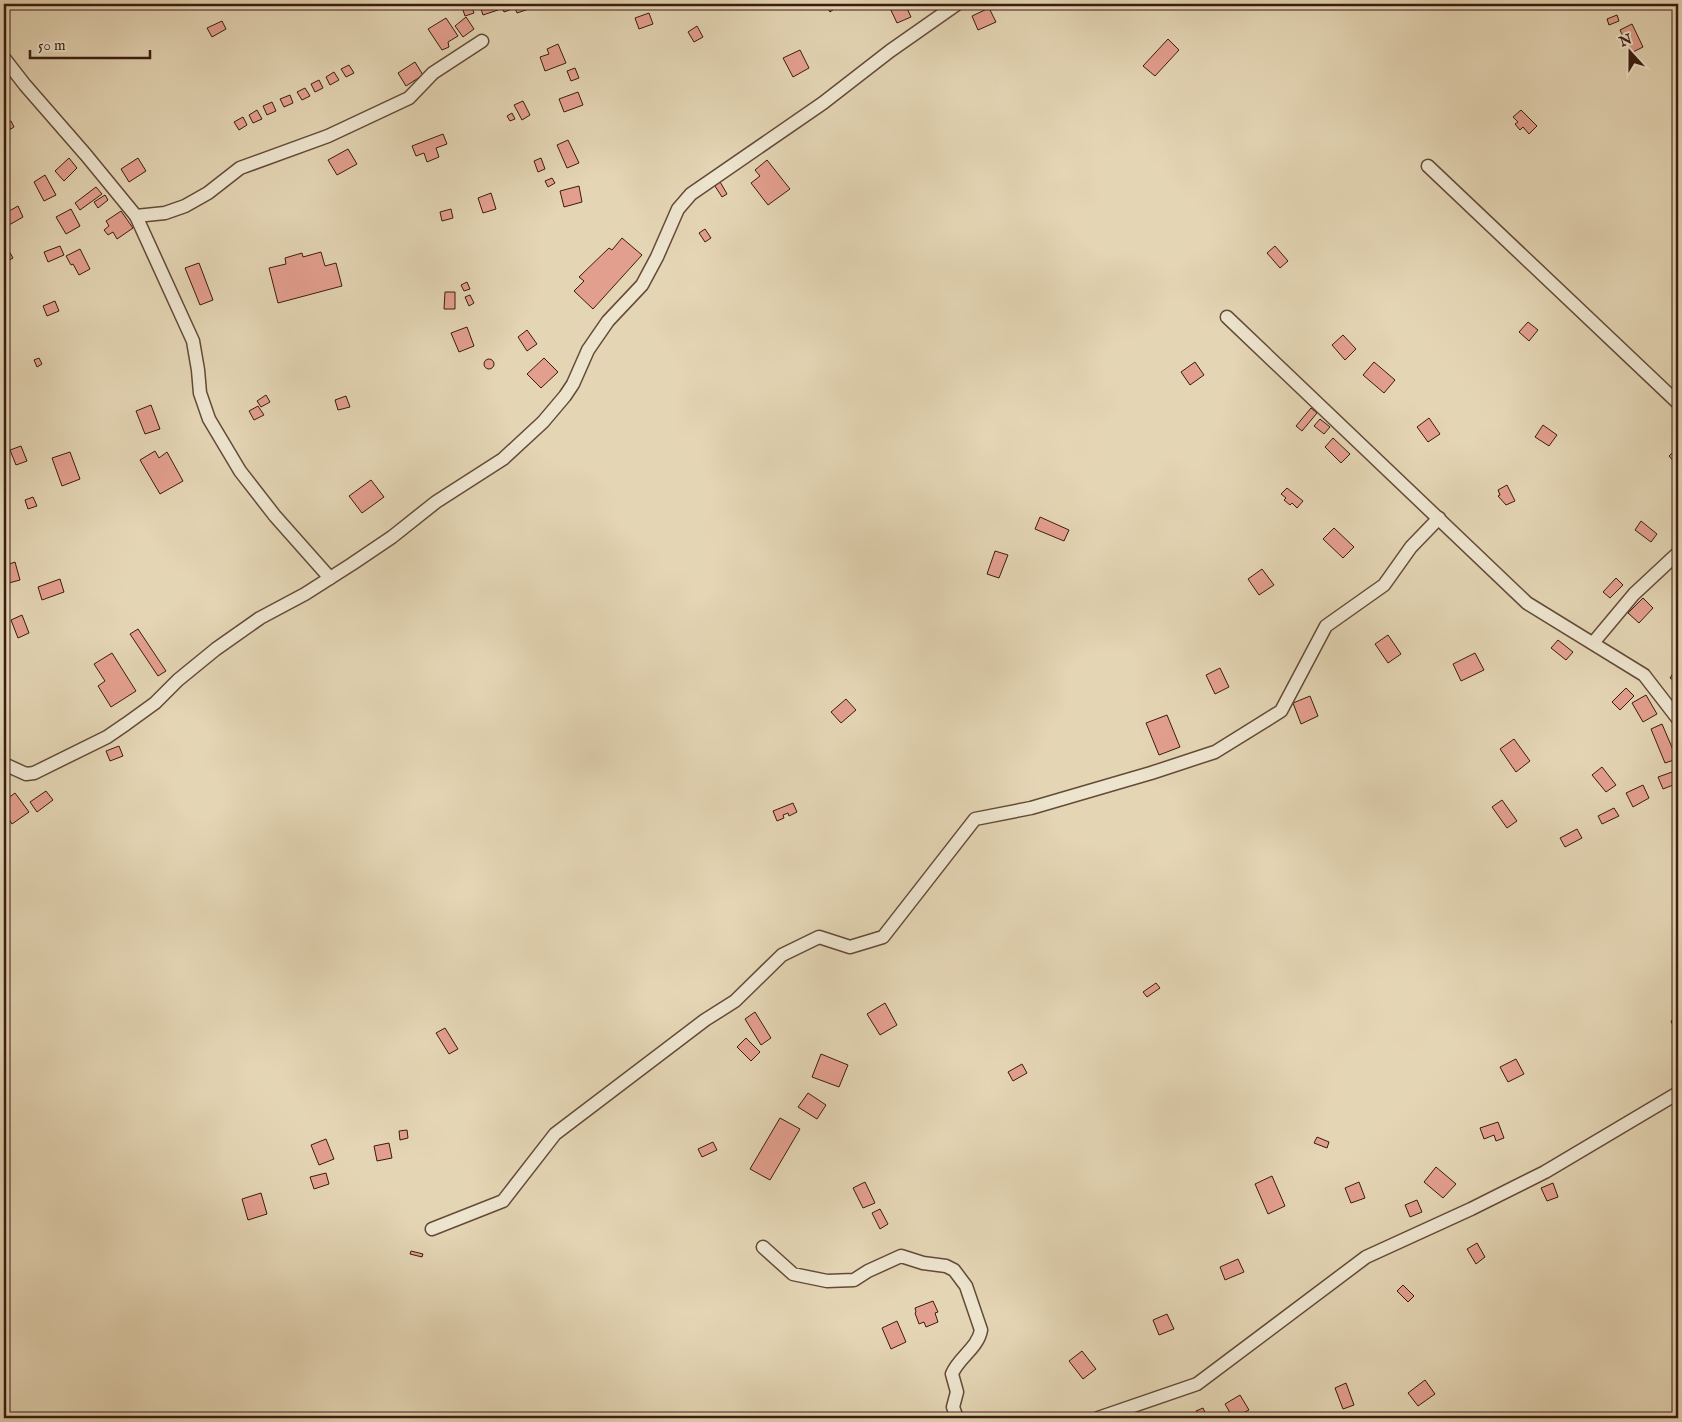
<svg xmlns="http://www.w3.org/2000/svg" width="1682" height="1422" font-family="'IM FELL English',serif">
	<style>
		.building { fill: #e39f8e; stroke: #3a1c0f }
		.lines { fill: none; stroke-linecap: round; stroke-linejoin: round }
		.minor-casing { stroke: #644a38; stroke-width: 15 }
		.minor { stroke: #ede4ce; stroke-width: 12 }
	</style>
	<rect width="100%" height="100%" fill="#e4d5b4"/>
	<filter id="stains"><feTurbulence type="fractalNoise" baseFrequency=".004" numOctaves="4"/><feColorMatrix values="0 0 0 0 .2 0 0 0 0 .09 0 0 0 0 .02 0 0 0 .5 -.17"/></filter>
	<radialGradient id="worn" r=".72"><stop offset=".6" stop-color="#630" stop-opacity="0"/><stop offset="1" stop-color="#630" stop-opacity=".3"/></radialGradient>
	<g class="building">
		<path d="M457,4H471L474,13L465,16L462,7L458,8Z"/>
		<path d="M485,4H496L498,10L483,15L480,6Z"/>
		<path d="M501,4H527L529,9L517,13L515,8L504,12Z"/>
		<path d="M825,4H835L837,7L830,12Z"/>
		<path d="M893,4H905L911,17L897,23L889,6Z"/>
		<path d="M989,8L996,22L978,30L972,16Z"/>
		<path d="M649,13L653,24L639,29L635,18Z"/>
		<path d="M1617,15L1619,21L1609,25L1607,19Z"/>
		<path d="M466,17L474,29L463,37L455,26Z"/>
		<path d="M446,18L458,36L448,42L449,47L442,50L428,29Z"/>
		<path d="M222,21L226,29L212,37L207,28Z"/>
		<path d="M1632,24L1643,47L1631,53L1620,30Z"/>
		<path d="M697,26L703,37L694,42L688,32Z"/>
		<path d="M1168,39L1179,50L1155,76L1143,66Z"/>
		<path d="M558,44L566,63L545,71L540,57L549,54L547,49Z"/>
		<path d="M800,50L809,68L793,77L783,58Z"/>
		<path d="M415,62L423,75L406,86L398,73Z"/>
		<path d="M349,65L354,73L346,77L341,69Z"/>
		<path d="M575,68L579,78L571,81L567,71Z"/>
		<path d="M334,72L339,80L330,85L326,77Z"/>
		<path d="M319,80L323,88L315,92L311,84Z"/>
		<path d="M305,88L310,96L302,100L297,92Z"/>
		<path d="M578,92L583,105L564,112L559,99Z"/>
		<path d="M290,95L293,103L284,107L280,99Z"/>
		<path d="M523,101L530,115L522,120L514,105Z"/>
		<path d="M272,102L276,111L267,115L263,106Z"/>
		<path d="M257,110L262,119L253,123L249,115Z"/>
		<path d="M1521,110L1537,126L1529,134L1523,127L1520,130L1515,124L1518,122L1513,117Z"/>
		<path d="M512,113L515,119L510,121L507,116Z"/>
		<path d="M243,117L247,125L239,130L234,122Z"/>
		<path d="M11,121L14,127L9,130L7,123Z"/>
		<path d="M443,134L447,144L436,148L439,157L427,162L424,153L416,156L412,146Z"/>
		<path d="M568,140L579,163L567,168L557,145Z"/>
		<path d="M348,149L357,164L337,175L328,160Z"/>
		<path d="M69,158L77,168L64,181L55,171Z"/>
		<path d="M138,158L146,171L129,182L121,169Z"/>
		<path d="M541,158L545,169L538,172L534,161Z"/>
		<path d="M767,160L790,189L768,205L751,183L760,176L755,170Z"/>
		<path d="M45,175L56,195L44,201L34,182Z"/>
		<path d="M552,178L555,183L548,187L545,181Z"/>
		<path d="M719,180L727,194L722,197L713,183Z"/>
		<path d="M579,186L582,202L564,207L560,191Z"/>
		<path d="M96,187L102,194L80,210L75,203Z"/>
		<path d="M491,193L496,209L483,213L478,198Z"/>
		<path d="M105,195L108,200L98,208L94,202Z"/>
		<path d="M18,206L23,217L9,225L4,214Z"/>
		<path d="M71,209L80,226L66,234L56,217Z"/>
		<path d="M451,209L453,218L442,221L440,212Z"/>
		<path d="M121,211L133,228L117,239L113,232L108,235L104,230L109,226L106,221Z"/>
		<path d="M705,229L711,238L705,242L699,233Z"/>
		<path d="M622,238L642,255L593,309L574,291L584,281L579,277L609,248L612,250Z"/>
		<path d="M6,246L13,258L4,263V248Z"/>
		<path d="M60,246L64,255L48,262L44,252Z"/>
		<path d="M1275,246L1288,261L1280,268L1267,253Z"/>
		<path d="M80,249L90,269L79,275L73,264L71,265L66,256Z"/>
		<path d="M321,252L325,266L336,263L342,286L278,303L269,268L286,264L285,258L302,253L303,257Z"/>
		<path d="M199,263L213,300L200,305L185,268Z"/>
		<path d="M467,282L470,289L464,291L461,285Z"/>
		<path d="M445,292H455V309H444Z"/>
		<path d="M470,295L474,303L469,306L465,297Z"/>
		<path d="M55,301L59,311L47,316L43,306Z"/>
		<path d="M1528,322L1538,330L1529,341L1519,332Z"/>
		<path d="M467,327L474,346L459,352L451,333Z"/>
		<path d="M527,330L537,344L527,351L518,337Z"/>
		<path d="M1343,335L1356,349L1345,360L1332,345Z"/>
		<path d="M39,358L42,364L37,367L34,360Z"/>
		<path d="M544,358L558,372L541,388L527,374Z"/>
		<circle cx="489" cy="364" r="5"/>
		<path d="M1195,362L1204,375L1190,385L1181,372Z"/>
		<path d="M1374,362L1395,380L1384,393L1363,375Z"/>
		<path d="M266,395L270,402L261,407L257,401Z"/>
		<path d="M346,396L350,407L338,410L335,400Z"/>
		<path d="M151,405L160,429L145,434L136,411Z"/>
		<path d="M258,406L264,415L254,420L249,411Z"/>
		<path d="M1311,408L1317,413L1302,431L1296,426Z"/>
		<path d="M1429,418L1440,434L1428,442L1417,427Z"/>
		<path d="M1320,419L1330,427L1324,434L1314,426Z"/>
		<path d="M1543,425L1557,435L1549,446L1535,437Z"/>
		<path d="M1333,438L1350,454L1341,463L1325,447Z"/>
		<path d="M21,446L27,461L16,465L10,450Z"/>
		<path d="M1678,448V466L1669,456Z"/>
		<path d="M155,451L159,458L167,452L183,481L160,494L140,460Z"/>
		<path d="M70,452L80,479L62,486L52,458Z"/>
		<path d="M371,480L384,497L362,513L349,496Z"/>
		<path d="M1507,485L1515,501L1506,505L1498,496L1500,495L1498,490Z"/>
		<path d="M1287,488L1303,501L1297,508L1292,503L1290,505L1284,500L1286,498L1281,494Z"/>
		<path d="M33,497L37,506L28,509L25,500Z"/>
		<path d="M1040,517L1069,530L1064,541L1035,529Z"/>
		<path d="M1641,521L1657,534L1651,542L1635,530Z"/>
		<path d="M1334,528L1354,547L1343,558L1323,539Z"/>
		<path d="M995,551L1008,555L999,578L987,574Z"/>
		<path d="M15,562L20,580L5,584L4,566Z"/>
		<path d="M1262,569L1274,585L1259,595L1248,579Z"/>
		<path d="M1616,578L1623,585L1610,598L1603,592Z"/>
		<path d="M60,579L64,592L42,600L38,587Z"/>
		<path d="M1643,598L1653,608L1639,623L1628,613Z"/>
		<path d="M4,614L9,622L4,626Z"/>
		<path d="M22,615L29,633L18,638L11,620Z"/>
		<path d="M138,629L166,671L158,676L130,634Z"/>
		<path d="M1388,635L1401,654L1388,663L1375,644Z"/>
		<path d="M1558,640L1573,652L1566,660L1551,648Z"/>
		<path d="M112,653L136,691L111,707L98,686L105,681L94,664Z"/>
		<path d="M1475,653L1484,670L1461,681L1453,664Z"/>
		<path d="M1678,666V683L1670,678Z"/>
		<path d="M1220,668L1229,687L1215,694L1206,675Z"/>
		<path d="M1626,688L1634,696L1620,710L1612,702Z"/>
		<path d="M1646,695L1657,714L1643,722L1632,703Z"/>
		<path d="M1310,696L1318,716L1301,724L1293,703Z"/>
		<path d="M846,699L856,710L841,723L831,712Z"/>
		<path d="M1167,715L1180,747L1159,755L1146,723Z"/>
		<path d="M1662,724L1677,759L1665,763L1651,729Z"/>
		<path d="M1514,739L1530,761L1516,772L1500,749Z"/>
		<path d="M119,746L123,756L110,761L106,751Z"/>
		<path d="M1602,767L1616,785L1606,792L1592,775Z"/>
		<path d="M1675,771L1678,783L1663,789L1658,777Z"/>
		<path d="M1643,785L1649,798L1633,807L1626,793Z"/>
		<path d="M46,791L53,800L37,812L30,802Z"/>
		<path d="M15,793L29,812L12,824L4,812V801Z"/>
		<path d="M1502,800L1517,821L1507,828L1492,807Z"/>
		<path d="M793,803L797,812L789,816L788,813L783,815L784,818L777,821L773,811Z"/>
		<path d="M1614,808L1619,816L1602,824L1598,816Z"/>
		<path d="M1577,829L1582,838L1565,847L1560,838Z"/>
		<path d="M1156,983L1160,988L1147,997L1143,992Z"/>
		<path d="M885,1003L897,1025L880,1035L867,1014Z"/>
		<path d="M755,1012L771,1038L761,1045L745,1019Z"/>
		<path d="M1678,1018V1034L1677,1035L1671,1021Z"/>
		<path d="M445,1028L458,1049L449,1054L436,1033Z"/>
		<path d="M746,1038L760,1052L751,1061L737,1047Z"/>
		<path d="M821,1054L848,1065L839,1087L812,1077Z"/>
		<path d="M1516,1059L1524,1074L1508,1082L1500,1067Z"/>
		<path d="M1022,1064L1027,1073L1013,1081L1008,1072Z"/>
		<path d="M808,1093L826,1105L817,1119L798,1107Z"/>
		<path d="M780,1118L800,1129L770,1180L750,1169Z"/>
		<path d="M1498,1122L1504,1138L1496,1141L1494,1135L1484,1139L1480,1128Z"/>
		<path d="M407,1130L408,1138L400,1140L399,1131Z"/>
		<path d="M1317,1137L1329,1142L1327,1148L1314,1143Z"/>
		<path d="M326,1139L334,1159L319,1165L311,1145Z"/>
		<path d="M713,1142L717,1150L702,1157L698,1149Z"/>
		<path d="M389,1143L392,1158L377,1161L374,1146Z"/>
		<path d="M1436,1167L1456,1184L1443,1198L1424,1182Z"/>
		<path d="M326,1173L329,1184L314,1189L310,1177Z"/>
		<path d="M1272,1176L1285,1206L1268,1214L1255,1184Z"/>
		<path d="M865,1182L875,1203L863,1208L853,1188Z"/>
		<path d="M1359,1182L1365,1198L1351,1203L1345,1188Z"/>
		<path d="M1553,1183L1558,1197L1547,1201L1541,1188Z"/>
		<path d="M261,1193L267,1214L248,1220L242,1199Z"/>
		<path d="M1417,1200L1422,1212L1410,1217L1405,1205Z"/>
		<path d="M880,1209L888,1224L880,1229L872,1213Z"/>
		<path d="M1477,1243L1485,1257L1476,1264L1467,1249Z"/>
		<path d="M411,1251L423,1254L422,1257L410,1254Z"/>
		<path d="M1238,1259L1244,1272L1225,1280L1220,1267Z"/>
		<path d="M1403,1285L1414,1296L1408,1302L1397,1291Z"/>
		<path d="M933,1301L938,1312L935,1313L938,1322L926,1327L924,1322L919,1324L915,1313L916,1312L915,1308Z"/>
		<path d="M1167,1314L1174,1329L1159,1335L1153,1320Z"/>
		<path d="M897,1321L906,1342L891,1349L882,1328Z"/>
		<path d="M1082,1351L1096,1369L1083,1379L1069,1361Z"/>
		<path d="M1425,1380L1435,1394L1418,1406L1408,1393Z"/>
		<path d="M1346,1383L1354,1405L1343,1409L1335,1388Z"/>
		<path d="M1240,1395L1249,1410L1233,1418L1225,1404Z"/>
		<path d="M1203,1408L1207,1417L1199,1418L1196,1411Z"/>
	</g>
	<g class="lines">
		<defs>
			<g id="minor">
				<path d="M4,58L25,85L86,155L136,216L193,341L198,370L200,393L209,419L240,471L275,516L330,578"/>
				<path d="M1428,166L1678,403"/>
				<path d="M136,216L165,213L185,206L208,193L240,168L328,136L409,98L433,73L482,41"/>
				<path d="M1227,317L1527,603L1644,675L1678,719"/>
				<path d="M1593,643L1634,594L1678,553"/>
				<path d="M4,764L26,774L34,773L107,737L126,724L155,703L178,680L216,649L260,618L305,594L352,564L392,537L436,502L503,459L543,422L565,396L573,384L588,350L608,321L642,285L657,257L678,209L691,194L823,103L890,51L957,4"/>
				<path d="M432,1229L503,1201L555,1134L705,1020L735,1001L782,955L819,937L850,947L883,937L975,819L1031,808L1151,773L1215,752L1281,711L1326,626L1384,585L1411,547L1439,518"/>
				<path d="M763,1247L793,1274L827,1281L854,1280L868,1271L901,1256L923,1263L946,1266L954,1270L966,1286L981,1330C978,1348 958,1358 952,1374L957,1392L953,1407L957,1418"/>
				<path d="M1098,1418L1197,1384L1366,1257L1471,1209L1545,1172L1678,1093"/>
			</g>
		</defs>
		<use href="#minor" class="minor-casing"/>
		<use href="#minor" class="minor"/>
	</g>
	<rect width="1682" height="1422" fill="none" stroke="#e4d5b4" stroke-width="20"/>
	<rect x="5" y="5" width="1672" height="1412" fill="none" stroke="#3a1c0f" stroke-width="2.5"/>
	<rect x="10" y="10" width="1662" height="1402" fill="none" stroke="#3a1c0f"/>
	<g transform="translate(1630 52) rotate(339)" stroke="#ede4ce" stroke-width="4" paint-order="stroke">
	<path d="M0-4L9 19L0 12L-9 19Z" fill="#3a1c0f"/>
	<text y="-8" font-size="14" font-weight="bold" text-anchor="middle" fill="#3a1c0f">N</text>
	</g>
	<path d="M30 50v8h120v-8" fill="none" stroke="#3a1c0f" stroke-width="2.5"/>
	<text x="38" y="50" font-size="15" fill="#3a1c0f" stroke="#ede4ce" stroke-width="4" paint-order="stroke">50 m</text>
	<rect width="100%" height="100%" filter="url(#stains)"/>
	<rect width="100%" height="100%" fill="url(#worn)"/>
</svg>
